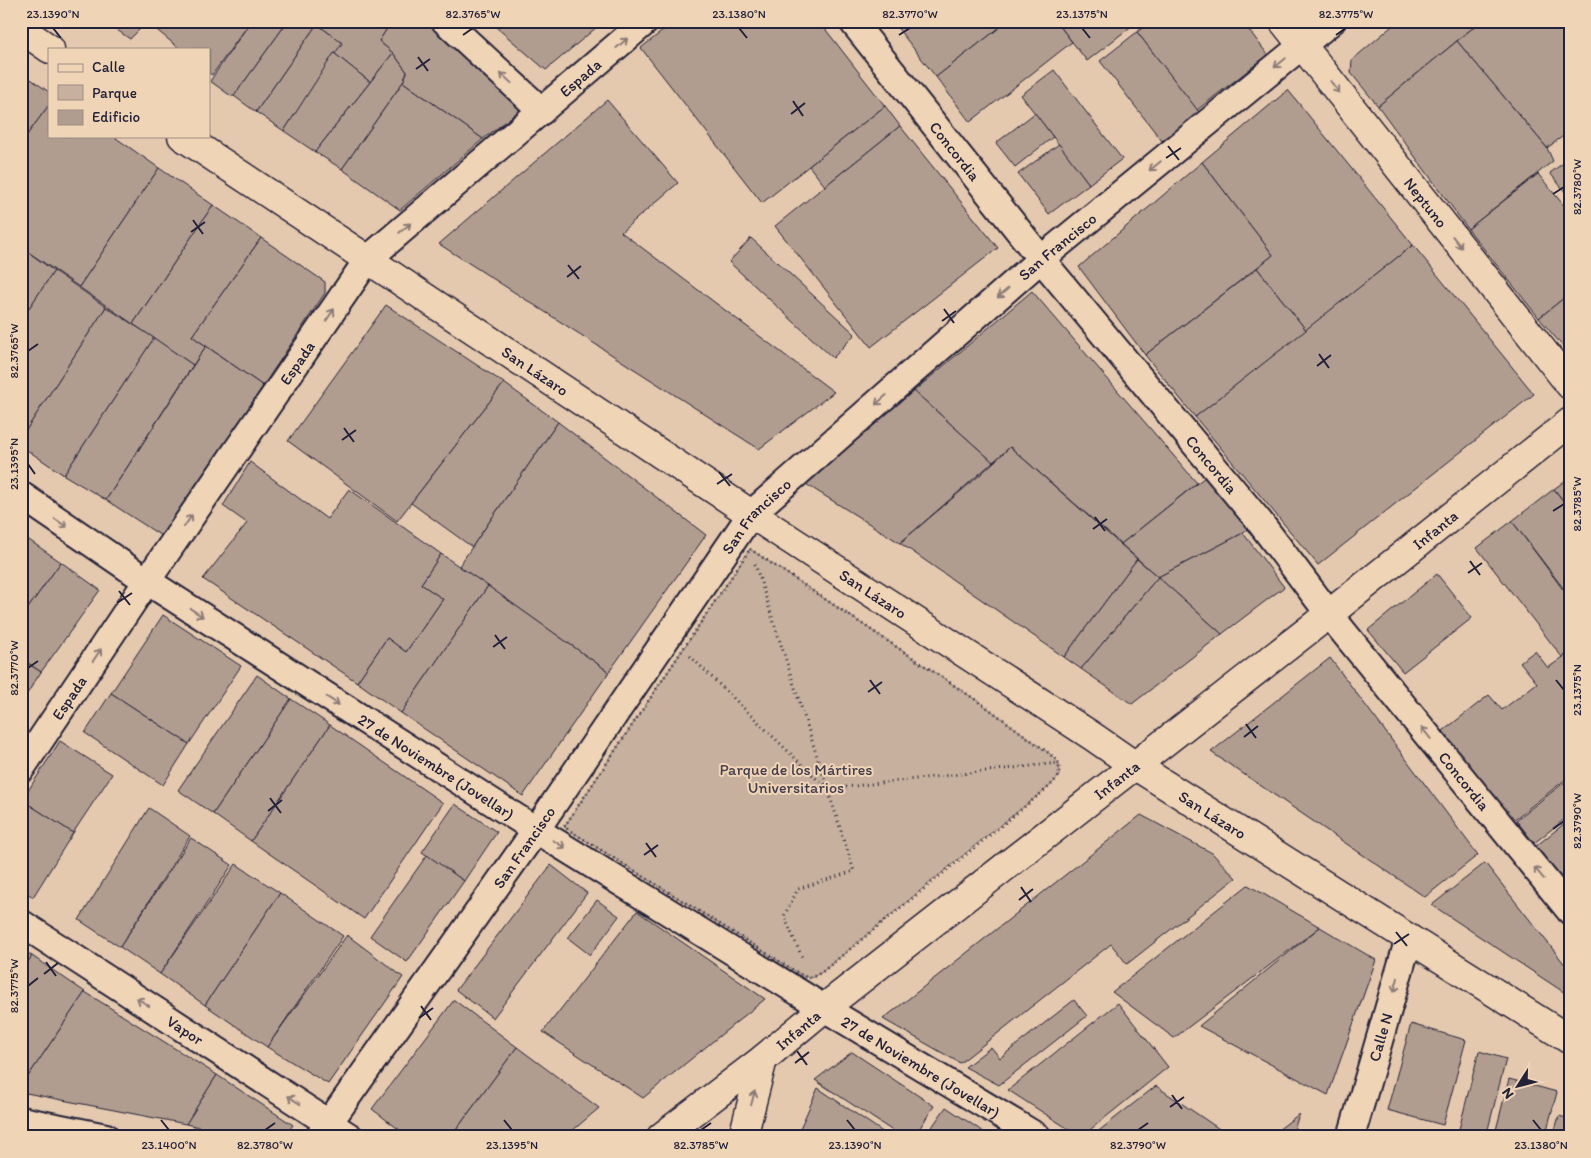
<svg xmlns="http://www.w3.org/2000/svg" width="1591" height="1158" font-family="Itim,sans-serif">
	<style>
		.green { fill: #c7b09d; stroke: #74696c }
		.building { fill: #b19d90; stroke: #22223b }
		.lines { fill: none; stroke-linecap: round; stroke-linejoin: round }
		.street-casing { stroke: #22223b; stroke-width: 30 }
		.secondary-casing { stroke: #22223b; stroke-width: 31 }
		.primary-casing { stroke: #22223b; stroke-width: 31 }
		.path { stroke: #22223b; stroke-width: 3; stroke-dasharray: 1 4; stroke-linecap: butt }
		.street { stroke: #f0d4b6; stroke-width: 26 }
		.secondary { stroke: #f0d4b6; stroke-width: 28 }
		.primary { stroke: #f0d4b6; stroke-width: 28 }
		.oneway { stroke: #897b78 }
		.ticks { fill: none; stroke: #22223b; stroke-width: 2 }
		.labels { text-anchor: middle; stroke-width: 4; stroke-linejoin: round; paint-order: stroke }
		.street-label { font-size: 16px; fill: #22223b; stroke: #f0d4b6 }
		.park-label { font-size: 16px; fill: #433e4f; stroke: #f0d4b6 }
		.neatline { fill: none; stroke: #22223b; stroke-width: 2 }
		.ticks-label { font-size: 12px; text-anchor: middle; fill: #22223b }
	</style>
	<rect width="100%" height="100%" fill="#e4c9ae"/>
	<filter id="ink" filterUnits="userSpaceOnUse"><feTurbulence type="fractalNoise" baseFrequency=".02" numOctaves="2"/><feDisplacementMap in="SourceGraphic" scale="10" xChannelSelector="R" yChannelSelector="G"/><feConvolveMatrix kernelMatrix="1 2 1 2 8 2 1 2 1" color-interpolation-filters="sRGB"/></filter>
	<g filter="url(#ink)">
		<path class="green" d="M750,549L985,706L1050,754L1059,763V776L1050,786L973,847L822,972L811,978L803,976L564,827Z"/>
		<g class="building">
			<path d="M104,21H148L130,39Z"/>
			<path d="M148,21H251L212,75L209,73V49H180L147,22Z"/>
			<path d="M251,21H288L234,96H231L210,81Z"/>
			<path d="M288,21H313L317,24L256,112L234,96Z"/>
			<path d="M313,21H392L379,41L393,53L370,82L334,53L342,43Z"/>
			<path d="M392,21H432L523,108L483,139L403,82L407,72L393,53L379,41Z"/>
			<path d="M489,21H604L546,70Z"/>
			<path d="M675,21H819L885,106L762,203L641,48Z"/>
			<path d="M892,21H1008L936,77Z"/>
			<path d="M1008,21H1056L1072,42L970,122L936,77Z"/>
			<path d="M1056,21H1138L1087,61Z"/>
			<path d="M1151,21H1242L1268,55L1197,110L1137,32Z"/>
			<path d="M1398,21H1481L1378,106L1351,73L1352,60Z"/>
			<path d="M1481,21H1570V131L1547,148L1457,41Z"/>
			<path d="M317,24L342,43L284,131L256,112Z"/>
			<path d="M1137,32L1199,112L1162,141L1100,61Z"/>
			<path d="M1457,41L1547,148L1553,161L1468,229L1378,106Z"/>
			<path d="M334,53L370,82L315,152L284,131Z"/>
			<path d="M393,53L407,72L403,82L342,169L315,152Z"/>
			<path d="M1054,70L1122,159L1089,184L1021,95Z"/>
			<path d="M21,72L49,92V105L21,143Z"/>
			<path d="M403,82L483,139L400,210L342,169Z"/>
			<path d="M1288,90L1413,245L1306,330L1257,268L1273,255L1202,162Z"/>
			<path d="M607,100L678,183L621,232L834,392L759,449L439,244Z"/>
			<path d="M49,105V136H113L159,168L79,287L21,247V143Z"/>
			<path d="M885,106L900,126L825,186L809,166Z"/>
			<path d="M1035,113L1053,137L1015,167L996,143Z"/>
			<path d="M900,126L998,248L871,347L775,226Z"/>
			<path d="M1059,144L1089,184L1049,214L1018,174Z"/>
			<path d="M1570,158V198L1550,173Z"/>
			<path d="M1202,162L1273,255L1145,355L1079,267Z"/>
			<path d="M159,168L213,205L133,324L79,287Z"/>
			<path d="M1538,174L1570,213V293L1539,318L1468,229Z"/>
			<path d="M213,205L261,238L192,336L206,346L193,365L133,324Z"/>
			<path d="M261,238L325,282V293L263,386L192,336Z"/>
			<path d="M751,238L855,334L833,358L729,262Z"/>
			<path d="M1413,245L1534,394L1318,565L1195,417Z"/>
			<path d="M21,247L54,271L21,320Z"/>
			<path d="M1257,268L1306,330L1195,417L1145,355Z"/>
			<path d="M54,271L106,307L21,438V320Z"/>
			<path d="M1032,291L1197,483L1121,544L1010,447L993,462L914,391Z"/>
			<path d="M1570,293V355L1539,318Z"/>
			<path d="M386,305L504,383L397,521L288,441Z"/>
			<path d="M106,307L154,338L64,475L21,446V438Z"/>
			<path d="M154,338L193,365L106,500L64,475Z"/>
			<path d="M206,346L263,386L166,539L106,500Z"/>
			<path d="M504,383L558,422L472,547L411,503Z"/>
			<path d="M914,391L993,462L900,543L801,481Z"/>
			<path d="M558,422L706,535L609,672L459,566Z"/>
			<path d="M1010,447L1137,559L1064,657L900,543L981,474Z"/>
			<path d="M250,462L327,519L349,489L441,554L421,584L443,599L406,652L387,638L357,682L203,579L247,523L223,506Z"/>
			<path d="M1205,477L1249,527L1243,533L1158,577L1121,544Z"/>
			<path d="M1570,477V509L1554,489Z"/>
			<path d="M1554,489L1570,510V597L1512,521Z"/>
			<path d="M1512,521L1570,599V652L1562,657L1477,548Z"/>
			<path d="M1243,533L1284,587L1222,634L1158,577Z"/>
			<path d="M26,538L61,562L21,618V544Z"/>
			<path d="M441,554L488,586L401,713L357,682L387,638L406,652L443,599L421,584Z"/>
			<path d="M1137,559L1158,577L1081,669L1064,657Z"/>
			<path d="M61,562L100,590L41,672L21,658V618Z"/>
			<path d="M1437,574L1472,618L1403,672L1368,630Z"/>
			<path d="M1158,577L1222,634L1132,704L1081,669Z"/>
			<path d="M488,586L609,672L523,796L401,713Z"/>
			<path d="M163,615L241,666L189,744L111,693Z"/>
			<path d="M1535,651L1548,668L1566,655L1570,659V690L1567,692L1570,695V706L1567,708L1570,711V776L1512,821L1443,731L1489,695L1502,710L1537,683L1520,662Z"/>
			<path d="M1330,658L1478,855L1425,897L1211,752Z"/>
			<path d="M21,659L41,672L21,703Z"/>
			<path d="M257,675L291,699L213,814L178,790Z"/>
			<path d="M111,693L189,744L163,785L85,733Z"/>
			<path d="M291,699L330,725L251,841L213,814Z"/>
			<path d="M330,725L443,803L364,919L251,841Z"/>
			<path d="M60,741L112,774L73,833L22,800Z"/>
			<path d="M1570,778V815L1534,843L1516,820Z"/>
			<path d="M22,800L73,833L33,897L21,889Z"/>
			<path d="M455,804L497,832L464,881L422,852Z"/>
			<path d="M149,808L190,836L120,947L79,920Z"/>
			<path d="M1141,815L1212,853L1236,878L1127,964L1111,944L960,1063L883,1019Z"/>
			<path d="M1570,819V888L1536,846Z"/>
			<path d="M191,838L232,865L160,974L120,947Z"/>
			<path d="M427,855L464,881L407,962L370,936Z"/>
			<path d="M1485,863L1570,971V989L1565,993L1432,905Z"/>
			<path d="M236,864L280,893L205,1005L160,974Z"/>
			<path d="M551,865L587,893L493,1018L456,990Z"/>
			<path d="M1248,885L1320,927L1174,1038L1112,992Z"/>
			<path d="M280,893L343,936L267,1047L205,1005Z"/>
			<path d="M597,900L619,916L590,955L568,938Z"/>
			<path d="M637,911L765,999L643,1098L543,1032Z"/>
			<path d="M1320,927L1376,960L1328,1095L1199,1026Z"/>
			<path d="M347,935L403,977L328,1084L267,1047Z"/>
			<path d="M21,949L32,956L21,972Z"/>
			<path d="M32,956L85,992L21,1087V972Z"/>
			<path d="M85,992L217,1075L186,1124L21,1092V1087Z"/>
			<path d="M454,1000L517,1047L451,1137H409L372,1109Z"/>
			<path d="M1074,1000L1087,1016L999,1085L965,1067L991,1047L1000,1058Z"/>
			<path d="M1118,1003L1168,1067L1081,1137L1008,1090Z"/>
			<path d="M1411,1024L1466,1040L1443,1125L1387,1110Z"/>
			<path d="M517,1047L599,1108L565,1137H451Z"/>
			<path d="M1479,1051L1506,1059L1486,1137H1457Z"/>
			<path d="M852,1052L934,1106L914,1137H902L815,1080Z"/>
			<path d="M217,1075L293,1125L284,1137H241L186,1124Z"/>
			<path d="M1509,1079L1557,1092L1545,1137H1516L1496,1130Z"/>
			<path d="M1156,1086L1231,1137H1091Z"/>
			<path d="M818,1088L890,1137H804L798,1133Z"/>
			<path d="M946,1107L991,1137H925Z"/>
			<path d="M1299,1114L1292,1137H1269Z"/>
			<path d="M1559,1116L1570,1119V1137H1553Z"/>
		</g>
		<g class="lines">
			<defs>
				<g id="street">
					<path d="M445,21L542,111"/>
					<path id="s1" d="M852,21L1041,259L1259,521L1329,614L1570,911"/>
					<path id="s2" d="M21,495L147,581L536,830L824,1008L1038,1137"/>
					<path id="s3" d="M21,769L147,581L368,259L646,21"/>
					<path id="s4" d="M21,923L350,1137"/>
					<path d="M21,1120L106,1137"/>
					<path id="s5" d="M319,1137L536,830L751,514L1041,259L1332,21"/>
					<path id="s6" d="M1351,1137L1409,938"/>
				</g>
				<g id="secondary">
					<path id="s7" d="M1283,21L1570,385"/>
					<path d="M21,29L50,49"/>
					<path id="s8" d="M182,136L751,514L1092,736L1134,765L1570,1040"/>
					<path d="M743,1137L763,1059"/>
				</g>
				<g id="primary">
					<path id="s9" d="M661,1137L763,1059L824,1008L1329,614L1570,422"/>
				</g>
			</defs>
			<use href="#street" class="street-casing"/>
			<use href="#secondary" class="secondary-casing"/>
			<use href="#primary" class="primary-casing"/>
			<g class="path">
				<path d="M750,549L985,706L1050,754L1059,763V776L1050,786L822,972L811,978L803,976L564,827Z"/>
				<path d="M755,564L854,871L798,889L784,916L802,957"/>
				<path d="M690,656L827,789L1058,763"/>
			</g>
			<use href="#street" class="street"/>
			<use href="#secondary" class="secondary"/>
			<use href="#primary" class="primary"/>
		</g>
		<defs><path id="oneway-shaft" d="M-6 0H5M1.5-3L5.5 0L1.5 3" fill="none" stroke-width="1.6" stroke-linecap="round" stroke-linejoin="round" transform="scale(1.25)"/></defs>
		<g class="oneway">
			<use href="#oneway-shaft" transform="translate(622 43) rotate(-41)"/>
			<use href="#oneway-shaft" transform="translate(1280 63) rotate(141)"/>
			<use href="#oneway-shaft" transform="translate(506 78) rotate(-137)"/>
			<use href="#oneway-shaft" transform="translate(1335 87) rotate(52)"/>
			<use href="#oneway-shaft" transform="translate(1155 166) rotate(141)"/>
			<use href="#oneway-shaft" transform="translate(405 228) rotate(-40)"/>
			<use href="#oneway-shaft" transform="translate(1457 242) rotate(52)"/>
			<use href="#oneway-shaft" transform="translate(1003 293) rotate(139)"/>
			<use href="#oneway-shaft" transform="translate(330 315) rotate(-56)"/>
			<use href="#oneway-shaft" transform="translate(881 400) rotate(139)"/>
			<use href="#oneway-shaft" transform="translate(188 521) rotate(-56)"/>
			<use href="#oneway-shaft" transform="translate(61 523) rotate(34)"/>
			<use href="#oneway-shaft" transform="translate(197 613) rotate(33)"/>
			<use href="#oneway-shaft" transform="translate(97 655) rotate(-56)"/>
			<use href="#oneway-shaft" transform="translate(333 701) rotate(33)"/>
			<use href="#oneway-shaft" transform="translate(1426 733) rotate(-129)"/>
			<use href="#oneway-shaft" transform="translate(559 844) rotate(32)"/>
			<use href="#oneway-shaft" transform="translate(1539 873) rotate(-129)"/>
			<use href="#oneway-shaft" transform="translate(1396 985) rotate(106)"/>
			<use href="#oneway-shaft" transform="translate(143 1002) rotate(-147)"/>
			<use href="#oneway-shaft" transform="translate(753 1098) rotate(-75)"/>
			<use href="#oneway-shaft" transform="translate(294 1100) rotate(-147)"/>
		</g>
	</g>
	<path class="ticks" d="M53,28L61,38M739,28L747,38M1082,28L1090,38M463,35L473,28M899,35L910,28M1336,35L1346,28M418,57L428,71M416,69L430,59M793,101L803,116M791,114L805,103M1168,146L1179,160M1166,158L1181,148M1553,194L1564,187M193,220L203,234M191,232L205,222M568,265L579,279M567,277L581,266M944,309L954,323M942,321L956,311M28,351L38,344M1319,354L1329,368M1317,366L1331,355M344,428L354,442M342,440L356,430M28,464L35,474M719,472L730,486M717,484L732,474M1553,511L1564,504M1095,517L1105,531M1093,529L1107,519M1470,561L1480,575M1468,573L1482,563M119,591L130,605M117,603L132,593M495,635L505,649M493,647L507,637M28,668L38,661M870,680L880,694M1556,680L1564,690M868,692L882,682M1246,724L1256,738M1244,737L1258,726M270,798L281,813M268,811L282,800M1553,829L1564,821M646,843L656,857M644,855L658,845M1021,887L1031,902M1019,900L1033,889M1396,932L1407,946M1394,944L1409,934M46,962L56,976M44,974L58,963M28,986L38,978M421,1006L431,1020M419,1018L433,1008M797,1051L807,1065M795,1063L809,1052M1172,1095L1182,1109M1170,1107L1184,1097M161,1120L169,1130M504,1120L512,1130M847,1120L855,1130M1533,1120L1541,1130M265,1130L275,1123M701,1130L711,1123M1138,1130L1148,1123"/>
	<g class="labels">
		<g class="street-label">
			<text dy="6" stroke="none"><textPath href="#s3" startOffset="896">Espada</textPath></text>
			<text dy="6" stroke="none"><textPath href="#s1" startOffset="166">Concordia</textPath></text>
			<text dy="6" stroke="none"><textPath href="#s7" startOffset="231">Neptuno</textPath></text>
			<text dy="6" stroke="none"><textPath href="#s5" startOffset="1165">San Francisco</textPath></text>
			<text dy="6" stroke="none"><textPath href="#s3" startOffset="491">Espada</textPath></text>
			<text dy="6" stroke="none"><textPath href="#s8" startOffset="424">San Lázaro</textPath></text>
			<text dy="6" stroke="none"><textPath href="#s1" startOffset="571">Concordia</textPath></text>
			<text dy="6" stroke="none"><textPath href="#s5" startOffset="760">San Francisco</textPath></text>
			<text dy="6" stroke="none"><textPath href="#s9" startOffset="984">Infanta</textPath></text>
			<text dy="6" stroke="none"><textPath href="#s8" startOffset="829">San Lázaro</textPath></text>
			<text dy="6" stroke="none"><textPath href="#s3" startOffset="86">Espada</textPath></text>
			<text dy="6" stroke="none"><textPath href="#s2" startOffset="496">27 de Noviembre (Jovellar)</textPath></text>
			<text dy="6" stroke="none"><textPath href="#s9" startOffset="579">Infanta</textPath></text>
			<text dy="6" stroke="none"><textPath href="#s1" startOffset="976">Concordia</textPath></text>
			<text dy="6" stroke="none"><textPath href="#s8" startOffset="1234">San Lázaro</textPath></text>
			<text dy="6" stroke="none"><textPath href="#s5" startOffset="355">San Francisco</textPath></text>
			<text dy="6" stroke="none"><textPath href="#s4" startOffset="196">Vapor</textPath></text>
			<text dy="6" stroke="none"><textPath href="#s9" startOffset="174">Infanta</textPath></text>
			<text dy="6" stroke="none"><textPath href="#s6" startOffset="104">Calle N</textPath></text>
			<text dy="6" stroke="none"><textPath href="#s2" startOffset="1066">27 de Noviembre (Jovellar)</textPath></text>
		</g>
		<g class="park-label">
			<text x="796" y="775">Parque de los Mártires<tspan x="796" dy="18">Universitarios</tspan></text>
		</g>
	</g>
	<rect width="1591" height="1158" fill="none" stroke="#f0d4b6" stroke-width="55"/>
	<rect x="48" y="48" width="162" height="90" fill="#f0d4b6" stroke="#9e8d85"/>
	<rect x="58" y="64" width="25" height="8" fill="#f0d4b6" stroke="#9e8d85"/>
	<text x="92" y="72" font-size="15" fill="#22223b">Calle</text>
	<rect x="58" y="85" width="25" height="15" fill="#c7b09d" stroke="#9e8d85"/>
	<text x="92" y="98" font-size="15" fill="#22223b">Parque</text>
	<rect x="58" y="110" width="25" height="15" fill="#b19d90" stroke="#9e8d85"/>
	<text x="92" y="122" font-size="15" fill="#22223b">Edificio</text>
	<g transform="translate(1518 1086) rotate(234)" stroke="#f0d4b6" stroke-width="4" paint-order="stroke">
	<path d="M0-4L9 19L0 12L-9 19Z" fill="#22223b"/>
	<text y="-8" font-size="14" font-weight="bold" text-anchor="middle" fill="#22223b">N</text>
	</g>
	<rect x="28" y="28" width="1536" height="1102" class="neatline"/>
	<g class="ticks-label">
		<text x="53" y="18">23.1390°N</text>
		<text x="473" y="18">82.3765°W</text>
		<text x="739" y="18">23.1380°N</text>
		<text x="910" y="18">82.3770°W</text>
		<text x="1082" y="18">23.1375°N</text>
		<text x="1346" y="18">82.3775°W</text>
		<text transform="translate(1577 187) rotate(-90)" y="4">82.3780°W</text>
		<text transform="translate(14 351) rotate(-90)" y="4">82.3765°W</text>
		<text transform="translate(14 464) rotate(-90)" y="4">23.1395°N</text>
		<text transform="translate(1577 504) rotate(-90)" y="4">82.3785°W</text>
		<text transform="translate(14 668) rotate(-90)" y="4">82.3770°W</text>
		<text transform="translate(1577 690) rotate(-90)" y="4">23.1375°N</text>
		<text transform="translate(1577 821) rotate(-90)" y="4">82.3790°W</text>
		<text transform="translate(14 986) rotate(-90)" y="4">82.3775°W</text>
		<text x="169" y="1149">23.1400°N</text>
		<text x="265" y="1149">82.3780°W</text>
		<text x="512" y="1149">23.1395°N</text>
		<text x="701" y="1149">82.3785°W</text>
		<text x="855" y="1149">23.1390°N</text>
		<text x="1138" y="1149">82.3790°W</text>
		<text x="1541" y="1149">23.1380°N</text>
	</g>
</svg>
